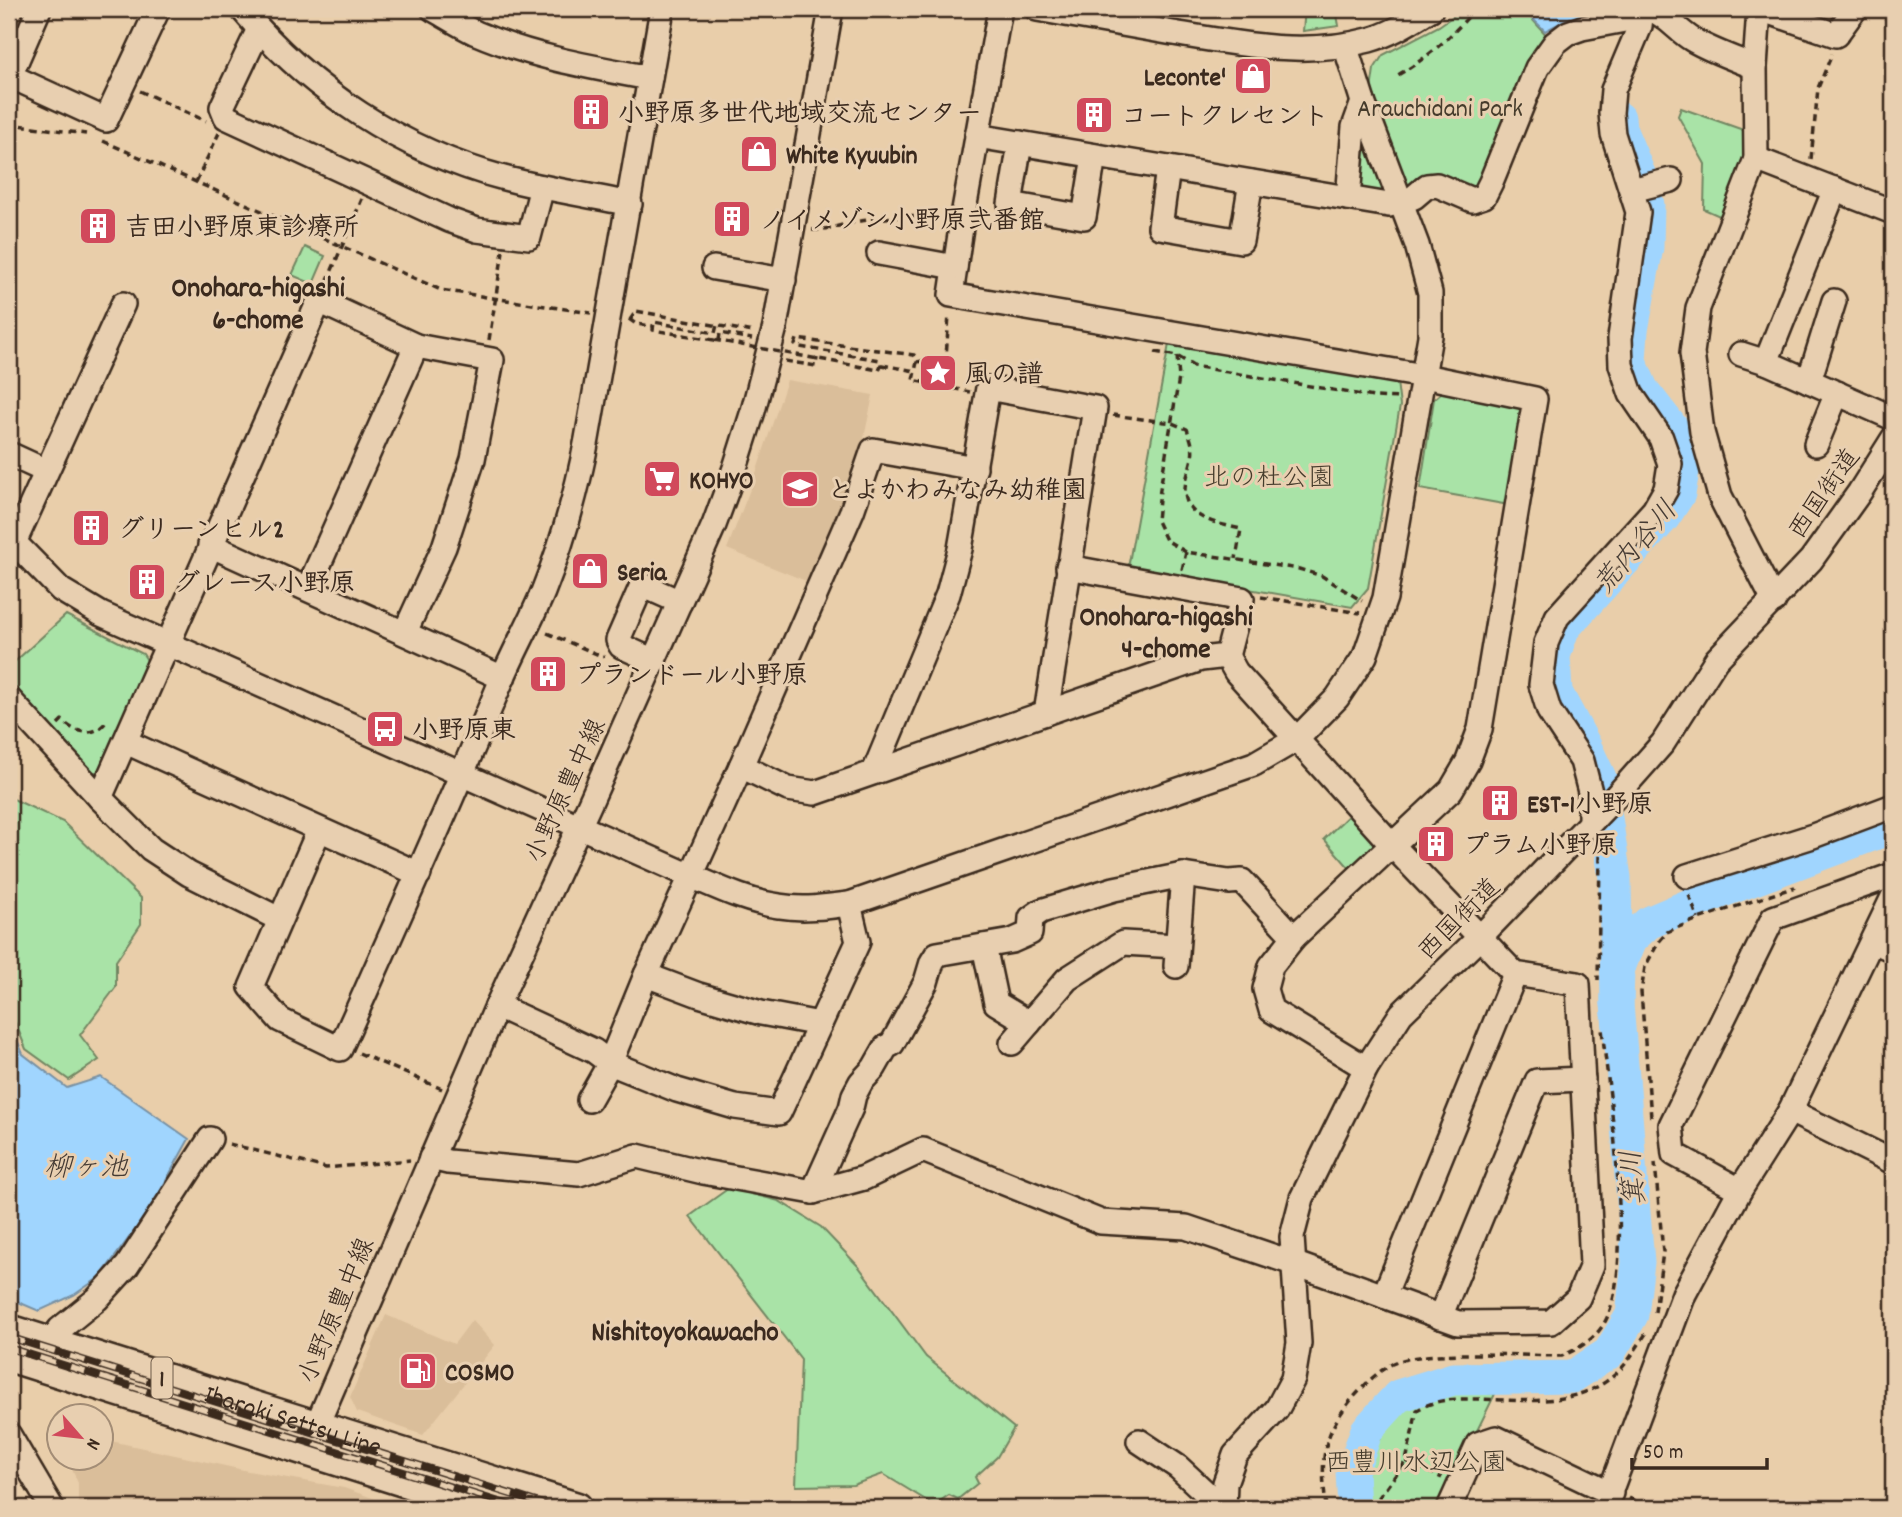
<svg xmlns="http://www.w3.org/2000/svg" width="1902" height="1517" font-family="Dekko,'Klee One',sans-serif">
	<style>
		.built { fill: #dabe9a }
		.green { fill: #a9e3a7; stroke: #728662; stroke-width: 2 }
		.water { fill: #a0d5fe; stroke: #7891a4; stroke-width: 2 }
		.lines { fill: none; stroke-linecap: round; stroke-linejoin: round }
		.river { stroke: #a0d5fe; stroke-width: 33 }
		.minor-casing { stroke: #3b2a1e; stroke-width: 28 }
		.major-casing { stroke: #3b2a1e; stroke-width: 35 }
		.path { stroke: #3b2a1e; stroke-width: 3.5; stroke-dasharray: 7 5; stroke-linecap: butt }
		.minor { stroke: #e8cfb0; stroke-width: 23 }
		.major { stroke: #e8cfb0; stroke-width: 30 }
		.rail-casing { stroke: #3b2a1e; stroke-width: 8 }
		.rail { stroke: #e8cfb0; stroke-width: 5; stroke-dasharray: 16; stroke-linecap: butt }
		.path-bridge { stroke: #3b2a1e; stroke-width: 3.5; stroke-dasharray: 7 5; stroke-linecap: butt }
		.labels { text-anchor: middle; stroke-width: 6; stroke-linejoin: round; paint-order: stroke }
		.shield { fill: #e8cfb0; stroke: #6f5c4a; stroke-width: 2 }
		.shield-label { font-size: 24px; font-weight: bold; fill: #3b2a1e }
		.poi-label { font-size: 26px; font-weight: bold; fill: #3b2a1e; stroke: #e8cfb0; text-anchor: start }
		.park-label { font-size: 26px; fill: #463c2c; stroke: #e8cfb0 }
		.street-label { font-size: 26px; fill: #3b2a1e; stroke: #e8cfb0 }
		.neighbourhood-label { font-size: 28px; font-weight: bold; fill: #3b2a1e; stroke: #e8cfb0 }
		.water-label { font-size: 28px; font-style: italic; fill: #453b34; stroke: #e8cfb0 }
	</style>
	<rect width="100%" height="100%" fill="#e9ceaa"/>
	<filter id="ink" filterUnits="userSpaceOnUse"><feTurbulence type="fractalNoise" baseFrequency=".0143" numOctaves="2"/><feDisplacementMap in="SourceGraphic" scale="14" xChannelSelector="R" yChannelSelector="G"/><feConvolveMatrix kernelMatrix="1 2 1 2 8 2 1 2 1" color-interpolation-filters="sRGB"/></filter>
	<g filter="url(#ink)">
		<g class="built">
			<path d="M787,380L873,395L864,438L846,499L811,583L727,549L754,479Z"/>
			<path d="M386,1315L454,1344L472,1320L495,1345L423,1435L357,1412L350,1397Z"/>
			<path d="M102,1439L248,1471L344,1488L401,1508H78V1483L67,1458H102Z"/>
		</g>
		<g class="green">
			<path d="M1305,9H1336L1339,26L1303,31Z"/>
			<path d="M1463,9H1523L1549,38L1481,190L1417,187L1381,196L1364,192L1358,183L1374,69L1383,55L1439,26Z"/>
			<path d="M1681,108L1749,132V153L1724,218L1704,209L1705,164L1678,116Z"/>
			<path d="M305,247L325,256L313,284L292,275Z"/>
			<path d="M1169,344L1397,382L1400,406L1368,588L1352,607L1128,568Z"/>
			<path d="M1445,389L1520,404L1526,413L1509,505L1420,489L1434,399Z"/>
			<path d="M66,615L143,654L150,665L102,772H87L9,687V667Z"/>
			<path d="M9,797L63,822L141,898V924L116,961V987L80,1035L99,1060L69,1080L26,1049L9,1007Z"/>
			<path d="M1353,811L1377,838L1374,852L1353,872L1324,839Z"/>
			<path d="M729,1188L779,1201L821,1227L859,1267L926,1357L1014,1428L997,1457L975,1477L978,1483L958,1499L949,1495L934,1505L883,1474L853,1485L796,1486L801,1359L690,1216Z"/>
			<path d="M1446,1394H1495L1439,1508H1370C1355,1469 1384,1432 1404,1400Z"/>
		</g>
		<g class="water">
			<path d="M1523,9H1624L1562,22L1545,31Z"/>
			<path d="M9,1021L23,1054L67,1088L101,1077L189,1139L151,1208L100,1277L74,1295L39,1311L9,1298Z"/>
		</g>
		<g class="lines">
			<g class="river">
				<path d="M1617,1004L1615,878L1600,778L1585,746L1556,692L1554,656L1563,629L1664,517L1679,494L1684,465L1673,429L1642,389L1630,361L1632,330L1647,247L1648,205L1642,181L1620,129L1619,118"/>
				<path d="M1354,1508L1352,1471L1367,1430L1398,1396L1453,1379L1572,1377L1609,1353L1632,1315L1638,1262L1617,1004L1618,970L1630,940L1648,923L1725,890L1893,827"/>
			</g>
			<defs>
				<g id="minor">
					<path d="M39,9L10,76L106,120L158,9"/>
					<path d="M242,9C309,90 402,151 504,178C545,189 588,195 630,204"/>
					<path d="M433,9C447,17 461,26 476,33C532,57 591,67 650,78"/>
					<path d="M1000,9L962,221L951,295L1424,376L1535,399L1480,729L1468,761L1451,790L1294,937L1271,966L1265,989L1271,1010L1366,1068"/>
					<path d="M1037,9C1082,17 1128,25 1173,33C1238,44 1304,57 1369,40C1392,34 1411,21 1431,9"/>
					<path d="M1759,9L1755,67L1756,159L1698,308L1692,353L1702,432L1720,496L1774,601"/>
					<path d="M1760,9L1836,35L1855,9"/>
					<path d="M259,29L222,107L226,117L449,220L477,230L529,237L542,187"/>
					<path d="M977,136L1389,205L1402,202L1414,197L1427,186L1437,185L1472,200L1484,196L1491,182L1537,68L1555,43L1568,33L1582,28L1625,20L1652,10C1668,17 1678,31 1693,40C1712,51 1735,59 1755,67"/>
					<path d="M1020,143L1010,204L1084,217L1094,156"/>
					<path d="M1756,159L1893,212"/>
					<path d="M1168,168L1160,227L1241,241L1251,182"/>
					<path d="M1835,189L1766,362L1893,418"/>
					<path d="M1632,190L1671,180"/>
					<path d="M1348,198L1354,127L1363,102"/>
					<path d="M879,253L955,267"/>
					<path d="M714,268L784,280"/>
					<path d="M1741,354L1766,362"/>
					<path d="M1809,381L1834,301"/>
					<path d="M1816,444L1837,393"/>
					<path d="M9,454L46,471"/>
					<path d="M9,537L61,590L101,614L691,876C719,888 748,902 779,906C802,910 826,907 849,904L1254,764L1297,739L1337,698L1365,656L1385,598L1430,336V293L1417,245L1363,102L1345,45"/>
					<path d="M14,543L123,304"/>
					<path d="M210,545L503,678"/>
					<path d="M1068,567L1242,599L1227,656"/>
					<path d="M308,589L416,346"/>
					<path d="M654,661L621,646L618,640L642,585L680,602"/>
					<path d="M9,699L100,798L151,849L189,874L279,919"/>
					<path d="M126,742L419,874"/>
					<path d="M874,772L948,594L960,549L988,388L1095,408L1046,713"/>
					<path d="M100,798L319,301L416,346L492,360L473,459L444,547L405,632"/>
					<path d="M1590,822V792L1582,761L1549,711L1541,685L1546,643L1557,617L1654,510L1666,489L1670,464L1661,438L1631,394L1621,365L1620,338L1638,212L1613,134L1611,113L1613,90L1640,26L1642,9"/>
					<path d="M319,830L251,987L280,1020L340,1049C394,928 449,807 500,684C513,653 530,623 543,592C563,542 577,492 587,439L662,9"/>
					<path d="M1687,876L1813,836L1893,806"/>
					<path d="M1873,941L1893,950"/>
					<path d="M984,946L996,1003L1029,1023L1012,1043"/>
					<path d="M1176,966L1183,875"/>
					<path d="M646,975L699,995L761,1013L820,1024"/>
					<path d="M497,1006L594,1051L610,1063L677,1090L735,1107L779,1113L858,942L849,904"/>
					<path d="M1029,1023L1067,979L1123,943L1177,946"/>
					<path d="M589,1100L610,1063L646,975L741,766L852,511L873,450L975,468"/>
					<path d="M1790,1111L1893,1162"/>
					<path d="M431,1158L448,1162L579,1174L637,1156L703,1172L813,1192L864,1178L923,1150L1101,1222L1186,1227L1293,1263L1458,1323L1551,1322L1578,1298L1592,1265L1578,984L1515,974L1393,846L1236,672L1227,656L1201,659L815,793L788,789L741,766"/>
					<path d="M1740,1190L1674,1154L1671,1125L1773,918L1893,875"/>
					<path d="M813,1192L851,1108L854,1095L861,1082L874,1068L886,1047L892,1044L926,982L932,962L937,954L1012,941L1030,933L1031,918L1041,911L1114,889L1183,875L1229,882L1242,881L1294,937"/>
					<path d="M1384,1296L1515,974"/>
					<path d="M1440,1317L1537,1081L1583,1079"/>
					<path d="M49,1343L60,1329L97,1299L127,1266L210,1139"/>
					<path d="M9,1435L52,1508"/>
					<path d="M310,1441L497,1006L590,803L714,525L735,468L753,411L775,327L831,9"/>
					<path d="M1139,1441L1178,1467L1222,1508"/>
					<path d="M1224,1508L1225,1483L1235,1455L1277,1409L1293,1379L1299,1343L1292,1237L1302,1198L1366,1068L1401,1014L1481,936L1617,795L1663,743L1716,660L1811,560L1859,493L1893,439"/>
					<path d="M1449,1508L1478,1444L1496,1438L1611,1493"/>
					<path d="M1604,1508L1684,1294L1740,1190L1790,1111L1893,897"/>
				</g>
				<g id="major">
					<path id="s1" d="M9,1330L577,1508"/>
					<path d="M9,1356L489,1508"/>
				</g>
			</defs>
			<use href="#minor" class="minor-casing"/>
			<use href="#major" class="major-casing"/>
			<g class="path">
				<path d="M957,9L981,13"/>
				<path d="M1398,75C1429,57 1452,36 1475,9"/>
				<path d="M140,91L206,121"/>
				<path d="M9,126L18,125L86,134"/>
				<path d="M103,141L441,290L591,313"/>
				<path d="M1811,159L1818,88L1832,54"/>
				<path d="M196,182L219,133"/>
				<path d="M812,230C829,230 843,224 860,221C888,217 914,215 942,218"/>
				<path d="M327,282L362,199"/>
				<path d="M629,319L636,324L653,326"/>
				<path d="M630,320L636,311L753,332"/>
				<path d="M489,340L503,251"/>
				<path d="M714,340L653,330L654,322L715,333L717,325"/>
				<path d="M719,341L720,333L752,339"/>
				<path d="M1155,352L1177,356L1193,366L1374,397L1400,398"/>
				<path d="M1177,356L1179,378L1160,489L1157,521L1166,540L1186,552L1299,569L1322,576L1362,601"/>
				<path d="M946,357L953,363L949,387"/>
				<path d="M785,361L816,366L817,358"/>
				<path d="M917,362L946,357L949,315"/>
				<path d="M882,365L915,371"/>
				<path d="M879,370L881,365L880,360L800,347L795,345L797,339L914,355L917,362L913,380L970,392"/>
				<path d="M1113,415L1172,423L1187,429C1196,452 1193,454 1187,477C1176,517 1211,522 1241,529L1236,559"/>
				<path d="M1182,570L1186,552"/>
				<path d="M1261,597L1360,613"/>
				<path d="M547,633L604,657"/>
				<path d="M58,724L62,720C74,733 94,738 106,722"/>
				<path d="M1597,844L1600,855L1598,980"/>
				<path d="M1689,895L1698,919"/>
				<path d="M359,1053L442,1089"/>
				<path d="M1651,1117L1641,992L1645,967L1658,943L1667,932L1698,919L1795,887"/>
				<path d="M229,1144L326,1168L410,1160"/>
				<path d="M1655,1312L1663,1252L1655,1163"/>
				<path d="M1406,1461L1442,1478"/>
				<path d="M1629,1498L1649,1508"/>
				<path d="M1326,1508C1321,1461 1320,1437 1352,1399C1364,1386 1376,1372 1392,1364C1423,1348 1524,1356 1562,1356C1577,1349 1591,1342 1601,1328C1638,1279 1609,1093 1602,1029"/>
				<path d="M1376,1508L1374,1504L1406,1461L1417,1410C1438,1398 1456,1399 1479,1399C1530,1401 1590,1408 1626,1363C1634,1353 1640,1342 1647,1332"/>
			</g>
			<use href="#minor" class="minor"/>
			<use href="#major" class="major"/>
			<defs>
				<g id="rail">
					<path d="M9,1337L555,1508"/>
					<path d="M9,1348L518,1508"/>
				</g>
			</defs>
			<use href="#rail" class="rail-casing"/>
			<use href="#rail" class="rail"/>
			<path class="path-bridge" d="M714,340L879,370"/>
		</g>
	</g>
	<defs>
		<symbol id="shop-square" viewBox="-11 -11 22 22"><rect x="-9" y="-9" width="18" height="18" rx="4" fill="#d1495b" stroke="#e8cfb0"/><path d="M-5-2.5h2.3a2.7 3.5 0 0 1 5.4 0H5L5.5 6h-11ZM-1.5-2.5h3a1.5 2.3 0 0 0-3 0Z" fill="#fff"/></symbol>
		<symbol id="building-square" viewBox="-11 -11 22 22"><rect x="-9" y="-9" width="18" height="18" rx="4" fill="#d1495b" stroke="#e8cfb0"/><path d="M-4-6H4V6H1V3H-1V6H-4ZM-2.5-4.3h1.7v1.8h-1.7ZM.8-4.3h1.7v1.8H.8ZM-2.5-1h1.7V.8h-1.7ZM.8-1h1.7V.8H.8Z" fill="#fff"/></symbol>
		<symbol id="sight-square" viewBox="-11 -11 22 22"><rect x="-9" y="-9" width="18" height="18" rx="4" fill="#d1495b" stroke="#e8cfb0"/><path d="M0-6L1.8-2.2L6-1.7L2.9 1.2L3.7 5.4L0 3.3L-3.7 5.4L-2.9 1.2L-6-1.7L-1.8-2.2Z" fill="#fff"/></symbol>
		<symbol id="supermarket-square" viewBox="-11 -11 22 22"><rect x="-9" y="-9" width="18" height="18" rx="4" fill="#d1495b" stroke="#e8cfb0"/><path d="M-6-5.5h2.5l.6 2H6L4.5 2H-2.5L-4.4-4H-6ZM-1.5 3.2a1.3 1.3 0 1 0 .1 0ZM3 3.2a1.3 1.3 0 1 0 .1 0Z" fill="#fff"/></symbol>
		<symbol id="school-square" viewBox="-11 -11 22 22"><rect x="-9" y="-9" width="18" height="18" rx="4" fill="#d1495b" stroke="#e8cfb0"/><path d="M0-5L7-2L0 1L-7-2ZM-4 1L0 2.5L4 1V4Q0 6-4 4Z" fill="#fff"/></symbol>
		<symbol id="bus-square" viewBox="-11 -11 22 22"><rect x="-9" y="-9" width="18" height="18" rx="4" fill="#d1495b" stroke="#e8cfb0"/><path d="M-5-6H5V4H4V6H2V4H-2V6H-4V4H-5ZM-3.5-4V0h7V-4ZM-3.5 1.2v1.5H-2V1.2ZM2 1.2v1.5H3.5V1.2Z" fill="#fff"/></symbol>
		<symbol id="fuel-square" viewBox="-11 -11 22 22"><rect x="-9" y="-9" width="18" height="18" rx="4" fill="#d1495b" stroke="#e8cfb0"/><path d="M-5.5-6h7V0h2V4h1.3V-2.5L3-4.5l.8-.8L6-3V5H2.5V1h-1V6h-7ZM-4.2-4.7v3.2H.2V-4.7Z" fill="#fff"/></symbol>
	</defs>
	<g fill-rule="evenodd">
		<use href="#shop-square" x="1231" y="54" width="44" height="44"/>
		<use href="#building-square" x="569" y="90" width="44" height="44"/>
		<use href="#building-square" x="1072" y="93" width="44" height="44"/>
		<use href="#shop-square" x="737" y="132" width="44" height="44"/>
		<use href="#building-square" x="710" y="197" width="44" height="44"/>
		<use href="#building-square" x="76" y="204" width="44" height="44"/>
		<use href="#sight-square" x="916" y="351" width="44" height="44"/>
		<use href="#supermarket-square" x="640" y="457" width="44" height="44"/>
		<use href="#school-square" x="778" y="467" width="44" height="44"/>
		<use href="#building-square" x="69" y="506" width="44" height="44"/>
		<use href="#shop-square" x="568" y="549" width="44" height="44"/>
		<use href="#building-square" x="125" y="560" width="44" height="44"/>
		<use href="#building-square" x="526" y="652" width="44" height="44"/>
		<use href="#bus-square" x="363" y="707" width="44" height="44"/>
		<use href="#building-square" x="1478" y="781" width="44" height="44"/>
		<use href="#building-square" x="1414" y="822" width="44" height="44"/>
		<use href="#fuel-square" x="396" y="1349" width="44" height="44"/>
	</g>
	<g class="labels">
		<rect class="shield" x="151.5" y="1357.5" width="21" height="41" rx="5"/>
		<g class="shield-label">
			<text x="162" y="1386">1</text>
		</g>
		<g class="poi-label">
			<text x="1226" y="85" text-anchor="end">Leconte'</text>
			<text x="618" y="121">小野原多世代地域交流センター</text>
			<text x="1121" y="124">コートクレセント</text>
			<text x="786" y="163">White Kyuubin</text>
			<text x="759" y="228">ノイメゾン小野原弐番館</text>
			<text x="125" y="235">吉田小野原東診療所</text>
			<text x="965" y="382">風の譜</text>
			<text x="689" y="488">KOHYO</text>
			<text x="827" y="498">とよかわみなみ幼稚園</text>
			<text x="118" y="537">グリーンヒル2</text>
			<text x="617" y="580">Seria</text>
			<text x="174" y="591">グレース小野原</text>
			<text x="575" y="683">プランドール小野原</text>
			<text x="412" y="738">小野原東</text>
			<text x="1527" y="812">EST-1小野原</text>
			<text x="1463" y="853">プラム小野原</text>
			<text x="445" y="1380">COSMO</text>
		</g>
		<g class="park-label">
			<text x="1440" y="116">Arauchidani Park</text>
			<text x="1269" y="485">北の杜公園</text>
			<text x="1416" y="1470">西豊川水辺公園</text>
		</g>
		<g class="street-label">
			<text transform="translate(1823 493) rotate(-55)" y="9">西国街道</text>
			<text transform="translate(564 790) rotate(-65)" y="9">小野原豊中線</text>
			<text transform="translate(1458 918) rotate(-45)" y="9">西国街道</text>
			<text transform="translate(335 1310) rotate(-67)" y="9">小野原豊中線</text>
			<text dy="9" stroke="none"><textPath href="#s1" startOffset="298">Ibaraki Settsu Line</textPath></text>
		</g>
		<g class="neighbourhood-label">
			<text x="258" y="296">Onohara-higashi<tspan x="258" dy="32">6-chome</tspan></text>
			<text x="1166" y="625">Onohara-higashi<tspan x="1166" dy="32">4-chome</tspan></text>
			<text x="685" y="1340">Nishitoyokawacho</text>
		</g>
		<g class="water-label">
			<text transform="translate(1634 546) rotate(-50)" y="10">荒内谷川</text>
			<text x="86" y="1175">柳ヶ池</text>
			<text transform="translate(1631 1178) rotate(-95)" y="10">箕川</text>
		</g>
	</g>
	<rect width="1902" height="1517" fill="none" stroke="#e8cfb0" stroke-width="35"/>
	<rect x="18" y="18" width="1867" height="1482" fill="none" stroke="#3b2a1e" stroke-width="2.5" filter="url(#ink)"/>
	<g transform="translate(80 1437) rotate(118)"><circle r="33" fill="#e8cfb0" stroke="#a38d76" stroke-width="2"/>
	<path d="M0-5L12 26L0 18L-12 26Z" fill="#d1495b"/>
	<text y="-10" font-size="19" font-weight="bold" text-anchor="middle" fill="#3b2a1e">N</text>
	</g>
	<path d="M1632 1458v10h135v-10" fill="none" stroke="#3b2a1e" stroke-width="3.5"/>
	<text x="1643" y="1458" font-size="21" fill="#3b2a1e" stroke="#e8cfb0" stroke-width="5" paint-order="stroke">50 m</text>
</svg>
